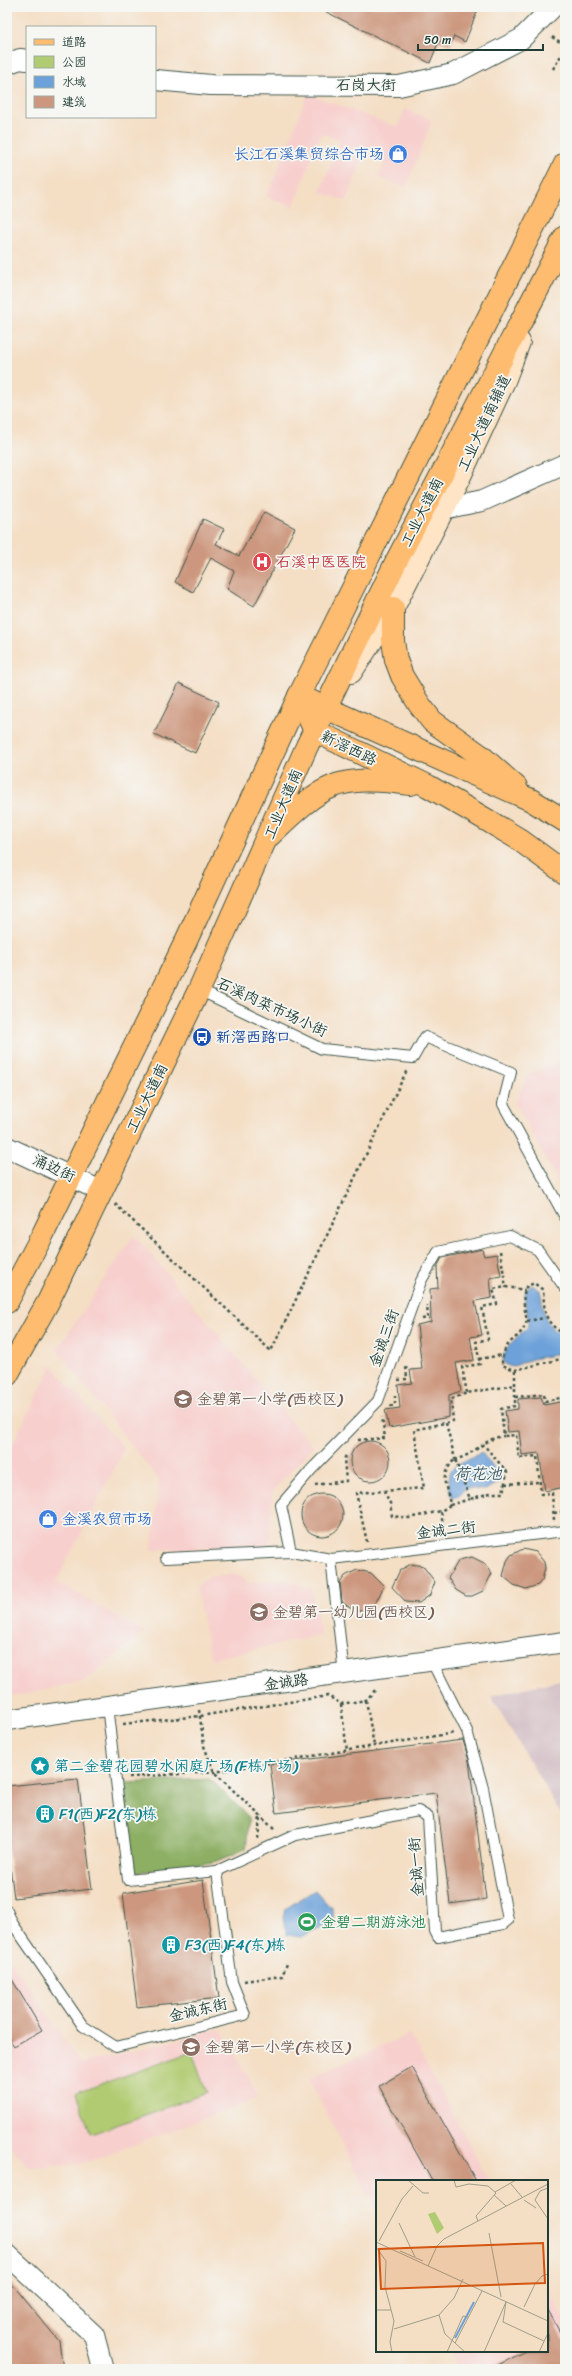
<svg xmlns="http://www.w3.org/2000/svg" width="572" height="2376" font-family="Sriracha,'LXGW WenKai TC',sans-serif">
	<style>
		.built { fill: #f7d0ce }
		.industrial { fill: #d2bec4 }
		.green { fill: #b0cb71; stroke: #688452 }
		.forest { fill: #8caf63; stroke: #56764c }
		.water { fill: #6da1d9; stroke: #466f86 }
		.building { fill: #cc977e }
		.lines { fill: none; stroke-linecap: round; stroke-linejoin: round }
		.lane-casing { stroke: #3f554a; stroke-width: 12 }
		.street-casing { stroke: #3f554a; stroke-width: 22 }
		.secondary-casing { stroke: #3f554a; stroke-width: 24 }
		.primary-casing { stroke: #3f554a; stroke-width: 24 }
		.highway-casing { stroke: #3f554a; stroke-width: 24 }
		.path { stroke: #3f554a; stroke-width: 2.5; stroke-dasharray: 3 3; stroke-linecap: butt }
		.lane { stroke: #fff; stroke-width: 10 }
		.street { stroke: #fff; stroke-width: 20 }
		.secondary { stroke: #ffe4c6; stroke-width: 22 }
		.primary { stroke: #febc70; stroke-width: 22 }
		.highway { stroke: #febc70; stroke-width: 22 }
		.labels { text-anchor: middle; stroke-width: 3.5; stroke-linejoin: round; paint-order: stroke }
		.street-label { font-size: 15px; fill: #1f3d34; stroke: #f6f6f2 }
		.shop-label { font-size: 15px; fill: #366cbe; stroke: #f6f6f2; text-anchor: end }
		.health-label { font-size: 15px; fill: #be3a42; stroke: #f6f6f2; text-anchor: start }
		.transit-label { font-size: 15px; fill: #164399; stroke: #f6f6f2; text-anchor: start }
		.education-label { font-size: 15px; fill: #785e54; stroke: #f6f6f2; text-anchor: start }
		.culture-label { font-size: 15px; fill: #0d838f; stroke: #f6f6f2; text-anchor: start }
		.leisure-label { font-size: 15px; fill: #27864d; stroke: #f6f6f2; text-anchor: start }
		.water-label { font-size: 16px; font-style: italic; fill: #365b66; stroke: #f6f6f2 }
		.inset-river { fill: none; stroke: #6da1d9; stroke-width: 2 }
		.inset-road { fill: none; stroke: #9f9e8a; stroke-width: 1 }
		.view { fill: #d45610; fill-opacity: 0.15; stroke: #d45610; stroke-width: 2 }
		.inset-edge { fill: none; stroke: #1f3d34; stroke-width: 2 }
	</style>
	<rect width="100%" height="100%" fill="#f6f6f2"/>
	<filter id="ink" filterUnits="userSpaceOnUse"><feTurbulence type="fractalNoise" baseFrequency=".025" numOctaves="2"/><feDisplacementMap in="SourceGraphic" scale="8" xChannelSelector="R" yChannelSelector="G"/><feConvolveMatrix kernelMatrix="1 2 1 2 8 2 1 2 1" color-interpolation-filters="sRGB"/></filter>
	<filter id="wash" filterUnits="userSpaceOnUse"><feTurbulence type="fractalNoise" baseFrequency=".012" numOctaves="4" result="noise"/><feDisplacementMap in="SourceGraphic" scale="16" xChannelSelector="R" yChannelSelector="G"/><feGaussianBlur stdDeviation="0.9" result="paint"/><feColorMatrix in="noise" values="0 0 0 0 0 0 0 0 0 0 0 0 0 0 0 0 0 1.4 0 .05"/><feComposite in="paint" operator="in"/></filter>
	<g filter="url(#wash)">
		<rect width="100%" height="100%" fill="#f4dec4"/>
		<g class="built">
			<path d="M308,94L398,127L405,109L432,120L406,187L379,178L386,157L366,150L346,201L320,192L340,140L321,133L293,207L267,197Z"/>
			<path d="M565,1059V1194L515,1103L529,1073Z"/>
			<path d="M134,1235L313,1447L273,1490L269,1546L152,1550L159,1480L57,1350Z"/>
			<path d="M52,1366L124,1449L56,1582L145,1632L86,1680L27,1694L7,1696V1455Z"/>
			<path d="M235,1574L249,1583L286,1580L311,1589L321,1635L211,1659L196,1587L208,1577Z"/>
			<path d="M7,1956L81,2064L221,2029L259,2098L81,2164L29,2168L7,2141Z"/>
			<path d="M410,2034L489,2181H377V2211L309,2079Z"/>
			<path d="M547,2288L565,2321V2369H451L457,2366L450,2351H547Z"/>
		</g>
		<path class="industrial" d="M565,1679V1821L491,1696Z"/>
		<path class="green" d="M192,2052L207,2093L91,2134L76,2093Z"/>
		<path class="forest" d="M210,1779L249,1817L246,1849L214,1862L131,1873L123,1783Z"/>
		<g class="water">
			<path d="M532,1285L540,1290C545,1313 542,1324 565,1338V1353L532,1359L512,1367L506,1365L503,1361C505,1346 516,1338 527,1328C533,1314 515,1295 532,1285Z"/>
			<path d="M481,1452L497,1471L499,1483L485,1490L466,1488L457,1497H452C443,1461 456,1470 481,1452Z"/>
			<path d="M315,1890L332,1909L334,1921L301,1937L287,1935L283,1918L285,1909Z"/>
		</g>
		<g id="blocks">
			<g class="building">
				<path d="M316,7H479L465,42L454,36L450,45L439,41L430,63Z"/>
				<path d="M264,512L295,528L254,606L227,589L234,571L211,558L193,592L175,582L203,519L224,529L216,544L239,556Z"/>
				<path d="M179,683L219,702L195,753L154,734Z"/>
				<path d="M482,1249L484,1256L497,1254L501,1276L490,1278L492,1298L475,1301L482,1335L470,1337L474,1360L456,1363L461,1391L449,1395V1417L389,1428L385,1410L400,1408L398,1385L412,1383L410,1370L422,1369L417,1325L431,1322L430,1289L438,1288L437,1267L442,1258Z"/>
				<path d="M541,1397L544,1405L565,1401V1487L545,1491L539,1453L522,1455L519,1431L508,1432L505,1411L518,1409V1399Z"/>
				<circle cx="370" cy="1461" r="20"/>
				<circle cx="322" cy="1515" r="21"/>
				<path d="M523,1549L536,1552L544,1562L545,1568L542,1580L538,1585L526,1589L514,1585L503,1576L507,1561L511,1555Z"/>
				<path d="M472,1557L484,1563L492,1573L483,1591L472,1596H466L456,1590L448,1578L459,1560Z"/>
				<path d="M411,1564L423,1566L435,1582L430,1595L419,1603L406,1602L392,1587L400,1570Z"/>
				<path d="M357,1570L371,1573L384,1586L376,1602L366,1610L359,1611L353,1610L342,1602L340,1583L345,1576Z"/>
				<path d="M463,1740L469,1761L486,1899L450,1904L436,1793L276,1813L270,1764Z"/>
				<path d="M78,1779L92,1889L14,1898L7,1841V1786Z"/>
				<path d="M203,1880L219,1998L137,2007L123,1893Z"/>
				<path d="M7,1971L42,2030L14,2046L7,2035Z"/>
				<path d="M412,2067L476,2181H432L379,2086Z"/>
				<path d="M7,2278L59,2341L63,2369H7Z"/>
				<path d="M547,2308L565,2342V2369H490L526,2351H547Z"/>
			</g>
		</g>
	</g>
	<g filter="url(#ink)">
		<use href="#blocks" fill-opacity="0" stroke="#3f554a" stroke-width="1"/>
		<g class="lines">
			<defs>
				<g id="lane">
					<path d="M199,990L322,1049L413,1058L425,1037L511,1072L503,1104L565,1217"/>
					<path d="M291,1552L331,1559L344,1674"/>
					<path d="M166,1558L291,1552L281,1505L311,1470L378,1401L421,1281L438,1252L510,1236L538,1250L565,1288"/>
					<path d="M331,1559L565,1531"/>
					<path d="M217,1871L295,1835L418,1811L428,1817L435,1931L438,1937L503,1924L508,1920L483,1788L467,1731L431,1660"/>
					<path d="M7,1911L13,1924L83,2026L116,2047L245,2015L232,1982L217,1871L128,1880L107,1706"/>
				</g>
				<g id="street">
					<path d="M7,64L20,59L27,60"/>
					<path d="M155,80L211,85L399,86L453,74L521,39L553,7"/>
					<path d="M443,509L482,501L565,464"/>
					<path d="M7,1147L101,1191"/>
					<path d="M7,1720L565,1642"/>
					<path d="M7,2254L94,2335L103,2369"/>
				</g>
				<path id="secondary" d="M351,672L393,608L460,476L504,381L519,342"/>
				<g id="primary">
					<path d="M7,1302L43,1234L186,941L299,696L565,164"/>
					<path d="M7,1375L48,1302L199,990L307,746L396,562L565,237"/>
				</g>
				<g id="highway">
					<path d="M393,608V641L396,660L402,676L419,704L432,721L481,756L516,787"/>
					<path d="M299,696L315,731L428,786L475,813L517,838L565,873"/>
					<path d="M299,696L531,800L565,821"/>
					<path d="M270,835C323,784 336,774 411,784"/>
				</g>
			</defs>
			<use href="#lane" class="lane-casing"/>
			<use href="#street" class="street-casing"/>
			<use href="#secondary" class="secondary-casing"/>
			<use href="#primary" class="primary-casing"/>
			<use href="#highway" class="highway-casing"/>
			<g class="path">
				<path d="M552,37L565,45"/>
				<path d="M553,69L565,49"/>
				<path d="M115,1204L271,1351L407,1070"/>
				<path d="M500,1251L506,1287L525,1290"/>
				<path d="M422,1319L428,1318L427,1305"/>
				<path d="M527,1321L545,1318"/>
				<path d="M565,1335C543,1321 545,1314 543,1290L534,1283L526,1287C519,1304 530,1316 525,1326C518,1341 502,1340 502,1365L515,1370L565,1358"/>
				<path d="M479,1359L502,1355"/>
				<path d="M515,1370V1406L501,1409L504,1436L516,1435L519,1458L537,1456L541,1494L552,1493L554,1520"/>
				<path d="M398,1380L407,1379L406,1365"/>
				<path d="M467,1393L462,1367L480,1364L476,1342L488,1339L482,1307L497,1304L493,1289L506,1287"/>
				<path d="M515,1397L544,1394L545,1401L565,1397"/>
				<path d="M390,1406L395,1405V1395"/>
				<path d="M446,1423L455,1459C473,1457 485,1437 504,1436"/>
				<path d="M358,1440L385,1438L382,1417"/>
				<path d="M505,1484L540,1482"/>
				<path d="M315,1485L346,1481L344,1459L347,1454"/>
				<path d="M384,1491L390,1503L392,1516L409,1518L441,1511"/>
				<path d="M450,1505L470,1499"/>
				<path d="M554,1513L565,1511"/>
				<path d="M444,1533L441,1511L450,1505C447,1482 437,1479 455,1459L470,1499L490,1493H503L507,1472L483,1444"/>
				<path d="M367,1542L356,1493L424,1488L414,1430L453,1421L451,1399L467,1393L516,1385"/>
				<path d="M366,1700L374,1746"/>
				<path d="M341,1704L347,1751"/>
				<path d="M199,1710L204,1746L214,1772L276,1831"/>
				<path d="M123,1724L200,1716L328,1696L341,1704L366,1700L377,1688"/>
				<path d="M129,1777L214,1772L454,1733"/>
				<path d="M258,1839L260,1816"/>
				<path d="M244,1981L282,1976L287,1964"/>
			</g>
			<use href="#lane" class="lane"/>
			<use href="#street" class="street"/>
			<use href="#secondary" class="secondary"/>
			<use href="#primary" class="primary"/>
			<use href="#highway" class="highway"/>
		</g>
	</g>
	<defs>
		<symbol id="shop-disc" viewBox="-11 -11 22 22"><circle r="9.5" fill="#3f7fe0" stroke="#f6f6f2"/><path d="M-5-2.5h2.3a2.7 3.5 0 0 1 5.4 0H5L5.5 6h-11ZM-1.5-2.5h3a1.5 2.3 0 0 0-3 0Z" fill="#fff"/></symbol>
		<symbol id="hospital-disc" viewBox="-11 -11 22 22"><circle r="9.5" fill="#e0444e" stroke="#f6f6f2"/><path d="M-5-5h3v3.5h4V-5h3V5h-3V1.5h-4V5h-3Z" fill="#fff"/></symbol>
		<symbol id="bus-disc" viewBox="-11 -11 22 22"><circle r="9.5" fill="#1a4fb4" stroke="#f6f6f2"/><path d="M-5-6H5V4H4V6H2V4H-2V6H-4V4H-5ZM-3.5-4V0h7V-4ZM-3.5 1.2v1.5H-2V1.2ZM2 1.2v1.5H3.5V1.2Z" fill="#fff"/></symbol>
		<symbol id="school-disc" viewBox="-11 -11 22 22"><circle r="9.5" fill="#8d6e63" stroke="#f6f6f2"/><path d="M0-5L7-2L0 1L-7-2ZM-4 1L0 2.5L4 1V4Q0 6-4 4Z" fill="#fff"/></symbol>
		<symbol id="sight-disc" viewBox="-11 -11 22 22"><circle r="9.5" fill="#0f9aa8" stroke="#f6f6f2"/><path d="M0-6L1.8-2.2L6-1.7L2.9 1.2L3.7 5.4L0 3.3L-3.7 5.4L-2.9 1.2L-6-1.7L-1.8-2.2Z" fill="#fff"/></symbol>
		<symbol id="building-disc" viewBox="-11 -11 22 22"><circle r="9.5" fill="#0f9aa8" stroke="#f6f6f2"/><path d="M-4-6H4V6H1V3H-1V6H-4ZM-2.5-4.3h1.7v1.8h-1.7ZM.8-4.3h1.7v1.8H.8ZM-2.5-1h1.7V.8h-1.7ZM.8-1h1.7V.8H.8Z" fill="#fff"/></symbol>
		<symbol id="stadium-disc" viewBox="-11 -11 22 22"><circle r="9.5" fill="#2e9e5b" stroke="#f6f6f2"/><path d="M0-5a6.5 5 0 1 0 0 10a6.5 5 0 1 0 0-10ZM-3.5-1.8h7v3.6h-7Z" fill="#fff"/></symbol>
	</defs>
	<g fill-rule="evenodd">
		<use href="#shop-disc" x="387" y="143" width="22" height="22"/>
		<use href="#hospital-disc" x="251" y="551" width="22" height="22"/>
		<use href="#bus-disc" x="191" y="1026" width="22" height="22"/>
		<use href="#school-disc" x="172" y="1388" width="22" height="22"/>
		<use href="#shop-disc" x="37" y="1508" width="22" height="22"/>
		<use href="#school-disc" x="248" y="1601" width="22" height="22"/>
		<use href="#sight-disc" x="29" y="1755" width="22" height="22"/>
		<use href="#building-disc" x="34" y="1803" width="22" height="22"/>
		<use href="#stadium-disc" x="296" y="1911" width="22" height="22"/>
		<use href="#building-disc" x="160" y="1934" width="22" height="22"/>
		<use href="#school-disc" x="180" y="2036" width="22" height="22"/>
	</g>
	<g class="labels">
		<g class="street-label">
			<text x="366" y="90">石岗大街</text>
			<text transform="translate(484 423) rotate(-65)" y="5">工业大道南辅道</text>
			<text transform="translate(422 512) rotate(-63)" y="5">工业大道南</text>
			<text transform="translate(349 748) rotate(26)" y="5">新滘西路</text>
			<text transform="translate(283 804) rotate(-67)" y="5">工业大道南</text>
			<text transform="translate(272 1007) rotate(25)" y="5">石溪肉菜市场小街</text>
			<text transform="translate(147 1098) rotate(-64)" y="5">工业大道南</text>
			<text transform="translate(54 1168) rotate(25)" y="5">涌边街</text>
			<text transform="translate(384 1338) rotate(-70)" y="5">金诚三街</text>
			<text transform="translate(446 1530) rotate(-7)" y="5">金诚二街</text>
			<text transform="translate(286 1682) rotate(-8)" y="5">金诚路</text>
			<text transform="translate(416 1867) rotate(-94)" y="5">金诚一街</text>
			<text transform="translate(198 2010) rotate(-13)" y="5">金诚东街</text>
		</g>
		<g class="shop-label">
			<text x="384" y="159">长江石溪集贸综合市场</text>
			<text x="62" y="1524" text-anchor="start">金溪农贸市场</text>
		</g>
		<g class="health-label">
			<text x="276" y="567">石溪中医医院</text>
		</g>
		<g class="transit-label">
			<text x="216" y="1042">新滘西路口</text>
		</g>
		<g class="education-label">
			<text x="197" y="1404">金碧第一小学(西校区)</text>
			<text x="273" y="1617">金碧第一幼儿园(西校区)</text>
			<text x="205" y="2052">金碧第一小学(东校区)</text>
		</g>
		<g class="culture-label">
			<text x="54" y="1771">第二金碧花园碧水闲庭广场(F栋广场)</text>
			<text x="59" y="1819">F1(西)F2(东)栋</text>
			<text x="185" y="1950">F3(西)F4(东)栋</text>
		</g>
		<g class="leisure-label">
			<text x="321" y="1927">金碧二期游泳池</text>
		</g>
		<g class="water-label">
			<text x="478" y="1479">荷花池</text>
		</g>
	</g>
	<g transform="translate(376 2180)">
		<rect width="172" height="172" fill="#f4dec4"/>
		<path d="M59,32L68,48L61,54L52,34Z" fill="#b0cb71"/>
		<path class="inset-river" d="M79,158L98,122"/>
		<path class="inset-road" d="M32,0L47,13H53M78,0L80,7L93,4L112,6L120,13L100,36L102,41M135,4L146,17M172,8L164,11L159,20L172,39M119,12L140,0M118,15L130,26M148,20L160,28M23,43L39,77M113,53L125,117M3,61L26,19L37,6M0,62L172,141M0,67L10,81L9,107L18,141L14,162L16,172M24,71L47,81M52,86L61,66L68,59L172,4M130,122L127,142L168,161M148,127L159,104L166,96L172,94M0,130H15M63,135L69,154L89,172M18,149L63,135L78,118L87,99M79,163L106,111M71,172L87,136L92,137M108,172L130,122M163,172L172,153"/>
		<path class="view" d="M167,63L169,103L5,109L3,69Z"/>
		<rect width="172" height="172" class="inset-edge"/>
	</g>
	<rect width="572" height="2376" fill="none" stroke="#f6f6f2" stroke-width="24"/>
	<rect x="26" y="26" width="130" height="92" fill="#f6f6f2" stroke="#a0aca6"/>
	<rect x="34" y="39" width="20" height="6" fill="#febc70" stroke="#a0aca6"/>
	<text x="62" y="46" font-size="12" fill="#1f3d34">道路</text>
	<rect x="34" y="56" width="20" height="12" fill="#b0cb71" stroke="#a0aca6"/>
	<text x="62" y="66" font-size="12" fill="#1f3d34">公园</text>
	<rect x="34" y="76" width="20" height="12" fill="#6da1d9" stroke="#a0aca6"/>
	<text x="62" y="86" font-size="12" fill="#1f3d34">水域</text>
	<rect x="34" y="96" width="20" height="12" fill="#cc977e" stroke="#a0aca6"/>
	<text x="62" y="106" font-size="12" fill="#1f3d34">建筑</text>
	<path d="M418 44v6h125v-6" fill="none" stroke="#1f3d34" stroke-width="2"/>
	<text x="424" y="44" font-size="12" fill="#1f3d34" stroke="#f6f6f2" stroke-width="3" paint-order="stroke">50 m</text>
</svg>
